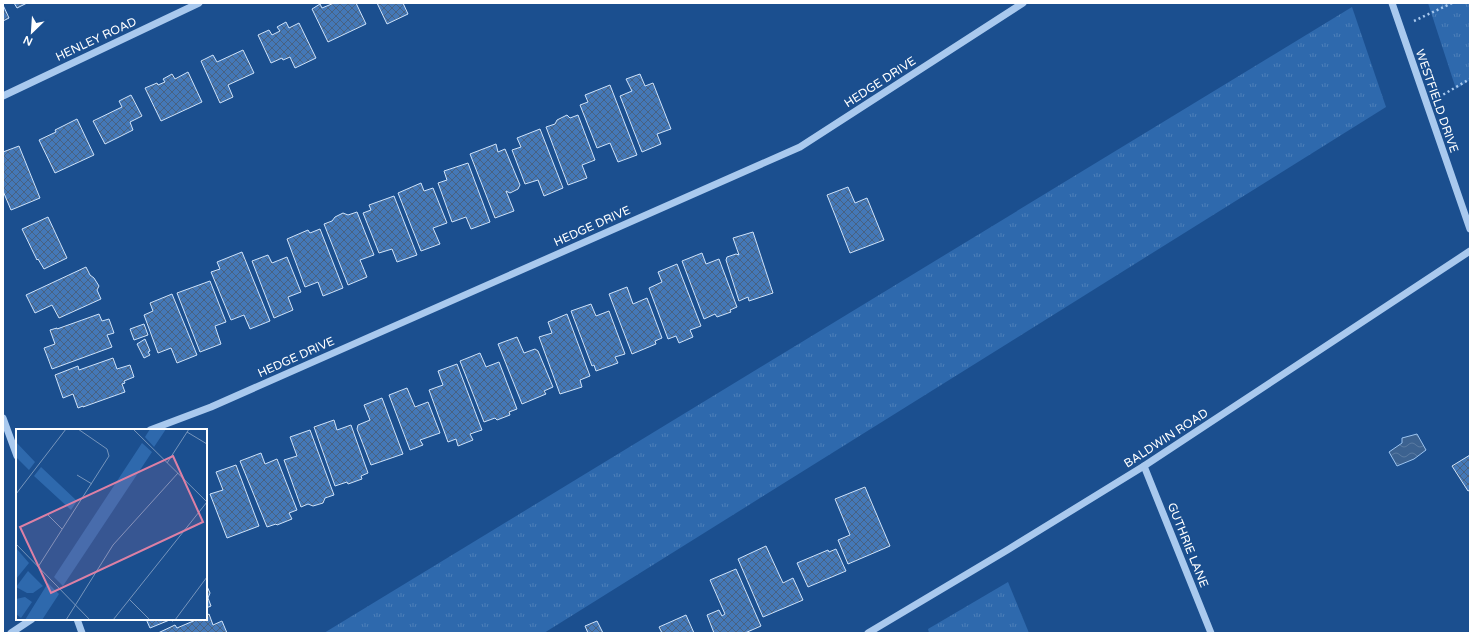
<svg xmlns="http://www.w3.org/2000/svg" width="1473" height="636" font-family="'Varela Round',sans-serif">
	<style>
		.grass { fill: url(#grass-tufts) }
		.water { fill: url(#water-waves); stroke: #9cc4f0 }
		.building { fill: url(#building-cross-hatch); stroke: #cfe3fa }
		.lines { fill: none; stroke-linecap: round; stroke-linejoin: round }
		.path { stroke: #a9c9ee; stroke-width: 2.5; stroke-dasharray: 2 3; stroke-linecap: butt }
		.minor { stroke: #a9c9ee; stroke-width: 7 }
		.labels { text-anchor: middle; stroke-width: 3; stroke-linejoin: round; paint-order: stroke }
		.street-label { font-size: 12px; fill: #fff; stroke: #1b4f8f }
		.inset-road { fill: none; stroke: #7695bc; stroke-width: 1 }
		.view { fill: #dd80a5; fill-opacity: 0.15; stroke: #dd80a5; stroke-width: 2 }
		.inset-edge { fill: none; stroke: #fff; stroke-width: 2 }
	</style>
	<defs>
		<pattern id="grass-tufts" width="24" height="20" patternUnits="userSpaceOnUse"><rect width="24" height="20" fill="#2e69ad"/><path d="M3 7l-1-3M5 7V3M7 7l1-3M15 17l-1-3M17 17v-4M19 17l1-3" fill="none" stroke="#4d80b9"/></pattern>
		<pattern id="water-waves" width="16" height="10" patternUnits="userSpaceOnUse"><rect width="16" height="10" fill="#3c6290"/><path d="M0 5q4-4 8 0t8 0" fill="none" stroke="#597aa1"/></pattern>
		<pattern id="building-cross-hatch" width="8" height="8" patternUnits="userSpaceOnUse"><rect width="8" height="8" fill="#4478b7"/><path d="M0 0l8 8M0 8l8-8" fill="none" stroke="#486282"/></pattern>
	</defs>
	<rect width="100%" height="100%" fill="#1b4f8f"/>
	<g class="grass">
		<path d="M1428,3H1470V80L1456,89Z"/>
		<path d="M1352,7L1386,107L544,633H324Z"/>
		<path d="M1008,582L1029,633H929L928,629Z"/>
	</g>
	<path class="water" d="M1417,434L1426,450L1414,459L1397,466L1389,452L1402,443V438Z"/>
	<g class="building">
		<path d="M14,3H27L17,8Z"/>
		<path d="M334,3H356L366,24L328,42L312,9L320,4L322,8Z"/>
		<path d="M377,3H403L408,14L387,24Z"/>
		<path d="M3,5L9,18L3,21Z"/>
		<path d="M286,22L289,28L299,23L316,58L295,68L290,57L283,60L282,58L271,63L258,35L269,30L272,35L280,31L277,27Z"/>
		<path d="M243,50L254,73L228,85L233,97L220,103L201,61L213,55L217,62Z"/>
		<path d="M188,72L202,102L161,121L145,88L157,83L158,85L165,82L163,79L172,74L175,79Z"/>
		<path d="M640,74L645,86L653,83L671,129L657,134L661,144L642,152L620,96L632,91L626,79Z"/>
		<path d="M610,85L637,155L618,162L610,143L597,148L580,105L588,102L585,95Z"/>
		<path d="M131,95L142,116L130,122L133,130L105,144L93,121L122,107L119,101Z"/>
		<path d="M567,115L570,118L578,115L595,160L582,165L587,178L568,185L546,127L555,124L557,120Z"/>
		<path d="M77,119L94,155L55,173L39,140L56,132L55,130Z"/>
		<path d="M540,129L563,188L544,196L538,180L525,184L512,150L521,147L517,138Z"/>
		<path d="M496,144L498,152L505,149L520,185L518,189L510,193L506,191L514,211L495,218L470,154Z"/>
		<path d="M19,146L40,198L11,210L3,191V152Z"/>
		<path d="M468,163L490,222L471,229L466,217L452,222L438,183L447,180L444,171Z"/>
		<path d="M421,183L424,191L433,188L447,223L433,228L440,244L421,251L398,193Z"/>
		<path d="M848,187L855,203L867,198L884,240L850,253L827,195Z"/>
		<path d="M394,196L417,255L397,262L392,249L379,253L363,213L371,210L369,205Z"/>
		<path d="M357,212L374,255L360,260L367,277L348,285L324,224L332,221L335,217L343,213L348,215Z"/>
		<path d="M48,217L67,258L44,269L38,259L37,260L22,229Z"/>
		<path d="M320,229L343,288L323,296L318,282L305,287L287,239L308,230L310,233Z"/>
		<path d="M753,232L773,293L749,301L748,297L739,301L726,260L727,257L736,254L739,255L733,238Z"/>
		<path d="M242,252L270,321L250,329L244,315L231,320L211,272L220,269L217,262Z"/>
		<path d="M702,253L706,264L719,259L737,307L730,310L731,312L717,317L715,314L704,319L682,261Z"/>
		<path d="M268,255L272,263L287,257L301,292L288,297L293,310L274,318L252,261Z"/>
		<path d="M677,264L701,326L690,330L693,337L679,343L676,336L668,339L649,288L662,282L658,272Z"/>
		<path d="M86,267L90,275L94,278L99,286L97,290L101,299L59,318L52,305L35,313L26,295Z"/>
		<path d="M210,281L226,322L215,326L221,344L200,352L177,293Z"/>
		<path d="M627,287L633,304L647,298L662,338L655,341L656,344L632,354L609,294Z"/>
		<path d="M172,294L197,355L177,363L171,348L158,353L144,315L153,311L150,303Z"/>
		<path d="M591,304L596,316L609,311L625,354L615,357L618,363L596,371L594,365L592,366L571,311Z"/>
		<path d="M99,314L102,321L109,319L114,333L107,335L112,347L52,369L44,348L55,344L50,330L57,328V329Z"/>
		<path d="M567,314L590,376L580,380L582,387L560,394L539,337L552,333L548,322Z"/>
		<path d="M144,324L148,335L134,340L130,329Z"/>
		<path d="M517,337L524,353L535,349L538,351L553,387L544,391L546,394L522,404L498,344Z"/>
		<path d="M145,339L150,351L148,352L150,355L144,358L137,344Z"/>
		<path d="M480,353L486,367L499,362L517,409L509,412L510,415L497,420L495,418L484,422L460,361Z"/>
		<path d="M113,358L117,369L130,365L134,377L124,381L125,383L122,384L125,392L83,407V406L78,408L73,394L63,398L55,375L78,366L79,370Z"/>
		<path d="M457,364L482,430L470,434L473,440L458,446L456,439L448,442L429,390L443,385L438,371Z"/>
		<path d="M407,388L415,407L428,402L440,433L420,440L423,445L410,450L389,395Z"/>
		<path d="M382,398L403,454L371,465L357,429L358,425L370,420L364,405Z"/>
		<path d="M334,420L337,430L351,425L368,473L361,476L362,479L348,484L347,482L335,486L314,427Z"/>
		<path d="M310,430L334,495L325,498L323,503L313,506L308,504L301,507L284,460L297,456L290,437Z"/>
		<path d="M261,453L265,464L277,459L297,510L289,513L292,519L277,525L276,524L267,527L240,461Z"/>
		<path d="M1470,455V490L1468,491L1452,466Z"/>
		<path d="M236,465L259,526L227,538L210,494L223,490L216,472Z"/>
		<path d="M865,487L890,546L848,564L838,540L850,535L835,499Z"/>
		<path d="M766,546L783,583L793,578L803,600L763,617L738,559Z"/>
		<path d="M836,549L846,571L808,587L797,563L828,550L829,552Z"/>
		<path d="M736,569L761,626L745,633H714L707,615L719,610L722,616L725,614L710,580Z"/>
		<path d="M206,584L210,593L208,598L211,606L206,608Z"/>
		<path d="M209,614L213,625L222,621L227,633H158L175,625L177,628L198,619H206V616Z"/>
		<path d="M686,615L694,633H662L659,627Z"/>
		<path d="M146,619H178L172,621V619L150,628Z"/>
		<path d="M597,621L603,633H588L585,626Z"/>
	</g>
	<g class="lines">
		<g class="path">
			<path d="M1414,21L1452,3"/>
			<path d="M1439,97L1470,79"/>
		</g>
		<g class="minor">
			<path d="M1392,3L1470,229"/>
			<path d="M3,96L199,3"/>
			<path d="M3,418L17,456"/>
			<path d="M150,430L211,407L800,147L1023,3"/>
			<path d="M1144,466L1211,633"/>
			<path d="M77,619L82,633"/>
			<path d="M11,633L32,619"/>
			<path d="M868,633L1009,549L1144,466L1470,251"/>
		</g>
	</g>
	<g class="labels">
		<g class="street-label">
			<text transform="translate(96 39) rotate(-25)" y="4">HENLEY ROAD</text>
			<text transform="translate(880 82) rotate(-33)" y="4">HEDGE DRIVE</text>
			<text transform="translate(1437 101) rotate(71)" y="4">WESTFIELD DRIVE</text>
			<text transform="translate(592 226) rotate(-24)" y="4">HEDGE DRIVE</text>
			<text transform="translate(296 357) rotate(-24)" y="4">HEDGE DRIVE</text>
			<text transform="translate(1166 438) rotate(-33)" y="4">BALDWIN ROAD</text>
			<text transform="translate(1188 545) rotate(68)" y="4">GUTHRIE LANE</text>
		</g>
	</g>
	<g transform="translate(16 429)">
		<rect width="191" height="191" fill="#1b4f8f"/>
		<path d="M134,0H150L138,18L129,8ZM0,13L19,33L13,41L0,28ZM126,14L136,23L47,157L38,148ZM25,38L61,72L55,81L18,47ZM32,154L43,165L26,191H9Z" fill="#2e69ad"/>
		<path d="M0,119L13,134L0,150Z" fill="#2e69ad"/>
		<path d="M12,142L27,157L17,164H11L0,158ZM9,168L16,173L5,189L0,185V170Z" fill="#2e69ad"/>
		<path class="inset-road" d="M117,0L191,73M171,3L191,15M151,34L173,0M61,46L76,55M0,65L50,0M31,85L46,100M0,115L74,191M22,138L93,27L91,20L62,0M113,170L134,191M50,191L97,116L162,44M97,191L191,73M159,191L191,148"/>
		<path class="view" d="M157,27L187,93L35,164L4,98Z"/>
		<rect width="191" height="191" class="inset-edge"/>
	</g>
	<rect width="1473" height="636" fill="none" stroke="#ffffff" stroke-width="8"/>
	<g transform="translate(32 32) rotate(205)" stroke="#1b4f8f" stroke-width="3" paint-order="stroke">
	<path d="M0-3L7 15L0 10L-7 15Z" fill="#ffffff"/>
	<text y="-6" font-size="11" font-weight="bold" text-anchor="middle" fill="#ffffff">N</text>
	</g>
</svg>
